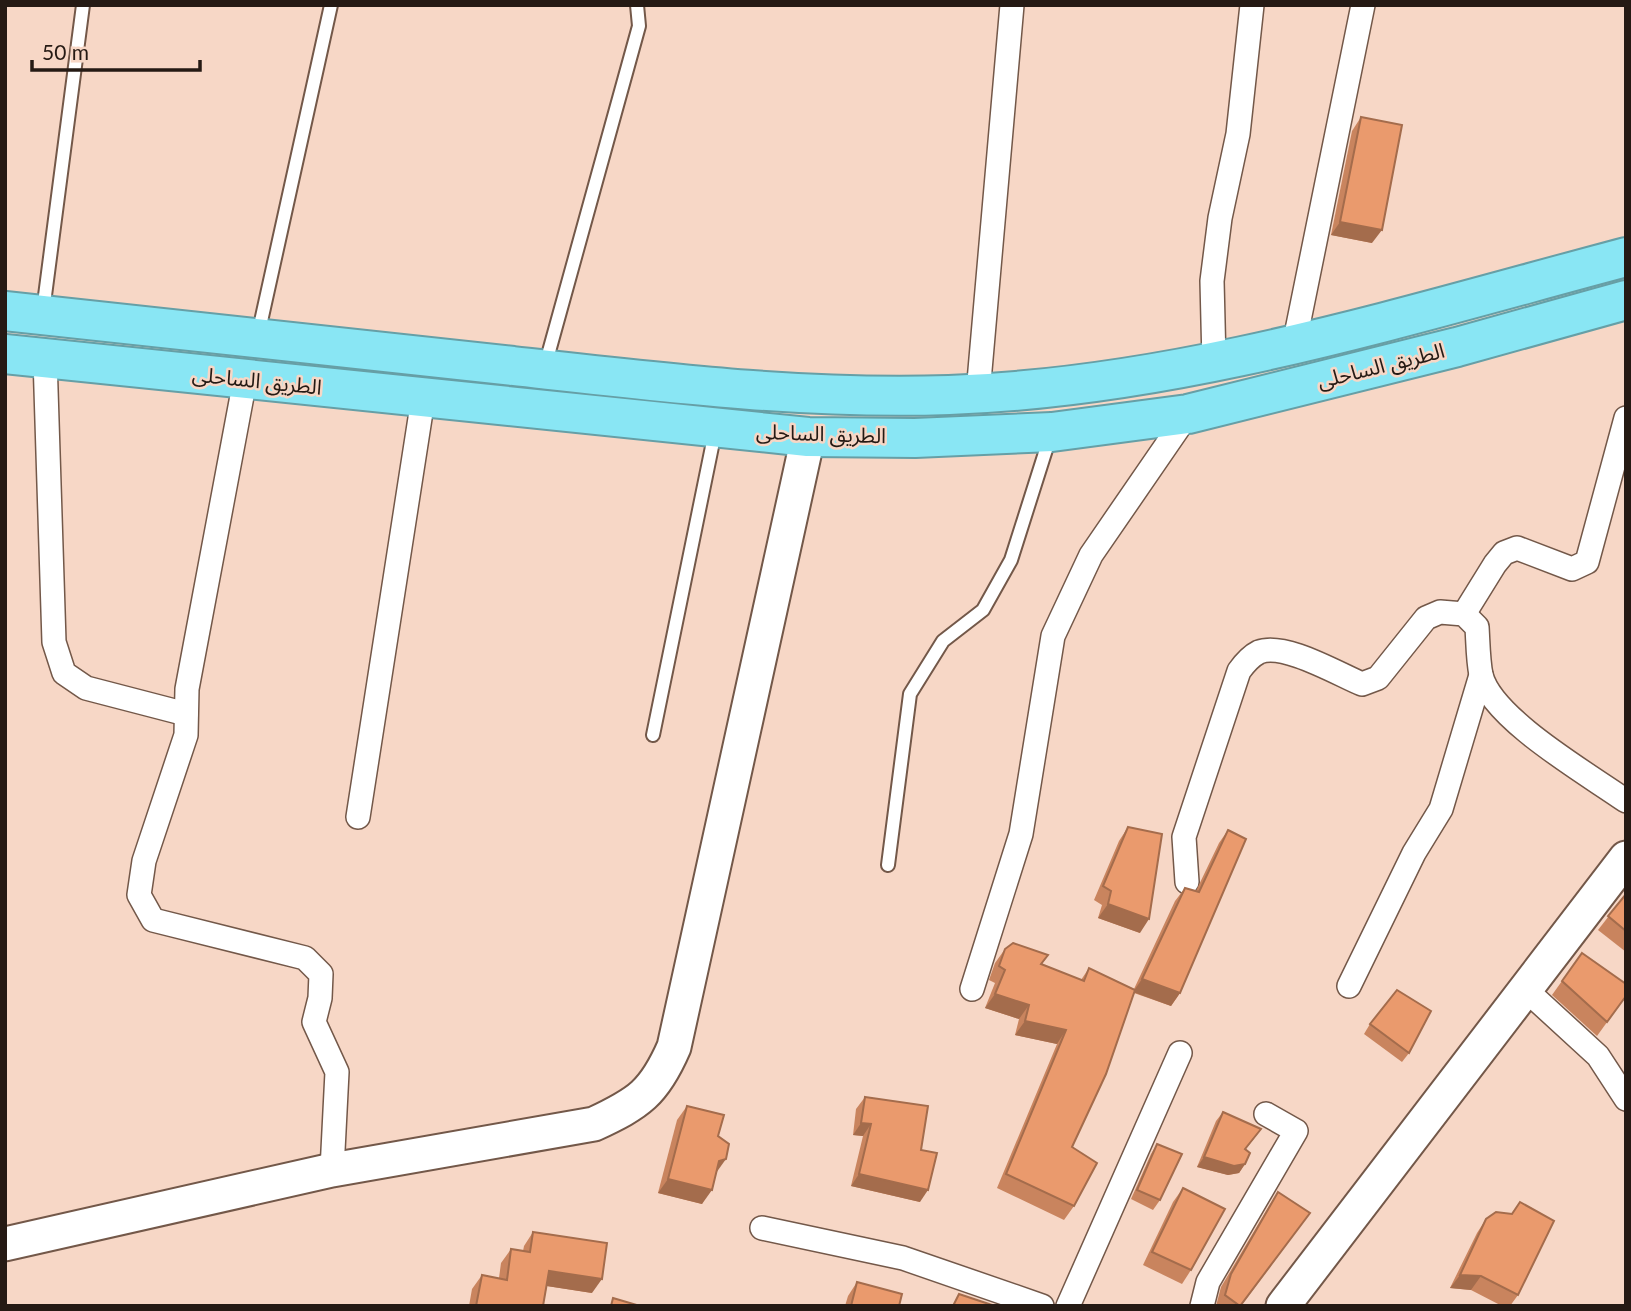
<svg xmlns="http://www.w3.org/2000/svg" width="1631" height="1311" font-family="Lato,'Noto Sans Arabic',sans-serif">
	<style>
		.lines { fill: none; stroke-linecap: round; stroke-linejoin: round }
		.lane-casing { stroke: #735849; stroke-width: 16 }
		.street-casing { stroke: #735849; stroke-width: 26 }
		.secondary-casing { stroke: #735849; stroke-width: 37 }
		.highway-casing { stroke: #669fa6; stroke-width: 42 }
		.lane { stroke: #fff; stroke-width: 12 }
		.street { stroke: #fff; stroke-width: 23 }
		.secondary { stroke: #fff; stroke-width: 33 }
		.highway { stroke: #89e6f4; stroke-width: 38 }
		.wall { fill: #c9845e }
		.shaded-wall { fill: #a46c4c }
		.building { fill: #ea9a6d; stroke: #a46c4c; stroke-width: 2 }
		.labels { text-anchor: middle; stroke-width: 5; stroke-linejoin: round; paint-order: stroke }
		.street-label { font-size: 21px; fill: #251a14; stroke: #f7d7c6 }
	</style>
	<rect width="100%" height="100%" fill="#f7d7c6"/>
	<g class="lines">
		<defs>
			<g id="lane">
				<path d="M43,311L83,5"/>
				<path d="M258,335L331,5"/>
				<path d="M545,366L639,26L637,5"/>
				<path d="M653,735L715,432"/>
				<path d="M888,865L910,694L943,641L983,610L1011,560L1050,437"/>
			</g>
			<g id="street">
				<path d="M1294,345L1363,5"/>
				<path d="M45,358L54,642L64,673L86,688L186,714"/>
				<path d="M1214,362L1212,281L1220,218L1238,134L1252,5"/>
				<path d="M245,380L187,689L186,735L144,861L139,895L153,920L305,958L321,974L320,998L314,1022L337,1072L332,1170"/>
				<path d="M978,393L1012,5"/>
				<path d="M1464,614L1495,564L1504,553L1517,548L1572,569L1587,562L1626,418"/>
				<path d="M358,817L423,399"/>
				<path d="M1187,882L1184,837L1239,671C1244,664 1251,656 1259,652C1284,642 1338,674 1362,684L1378,678L1426,618L1440,612L1464,614L1477,627C1478,642 1478,660 1481,675C1492,719 1588,774 1626,801"/>
				<path d="M1349,986L1414,853L1441,809L1481,675"/>
				<path d="M972,989L1021,834L1053,636L1091,555L1188,414"/>
				<path d="M1525,989L1598,1056L1626,1099"/>
				<path d="M762,1228L903,1258L1042,1306"/>
				<path d="M1068,1306L1180,1053"/>
				<path d="M1202,1306L1208,1282L1296,1131L1266,1114"/>
			</g>
			<g id="secondary">
				<path d="M5,1244L332,1170L594,1124C639,1103 654,1093 674,1047L808,437"/>
				<path d="M1283,1306L1626,858"/>
			</g>
			<g id="highway">
				<path d="M5,311C175,330 344,348 513,366C658,382 803,400 949,395C1180,387 1404,316 1626,257"/>
				<path d="M5,354L808,437L915,438L1052,432L1188,414L1457,347L1626,300"/>
			</g>
		</defs>
		<use href="#lane" class="lane-casing"/>
		<use href="#street" class="street-casing"/>
		<use href="#secondary" class="secondary-casing"/>
		<use href="#highway" class="highway-casing"/>
		<use href="#lane" class="lane"/>
		<use href="#street" class="street"/>
		<use href="#secondary" class="secondary"/>
		<use href="#highway" class="highway"/>
	</g>
	<g class="wall">
		<path d="M1361,117L1372,243L1331,235L1352,131Z"/>
		<path d="M1128,827L1140,933L1098,918L1102,905L1094,900L1119,841Z"/>
		<path d="M1228,830L1180,993L1171,1006L1134,993L1072,1147L1074,1206L1064,1220L997,1188L1057,1044L1015,1035L1019,1019L985,1008L995,983L989,980L995,963L1005,949L1048,955L1042,964L1081,980L1089,968L1134,989L1175,901L1185,888L1196,891L1219,843Z"/>
		<path d="M1626,894V952L1598,930Z"/>
		<path d="M1582,953L1626,996L1597,1036L1552,995Z"/>
		<path d="M1370,1024L1409,1053L1402,1062L1364,1034Z"/>
		<path d="M865,1097L921,1150L920,1202L851,1186L863,1136L853,1135L856,1109Z"/>
		<path d="M687,1106L718,1136L716,1173L702,1204L658,1193L677,1120Z"/>
		<path d="M1223,1112L1261,1129L1246,1149L1245,1164L1239,1173L1228,1175L1197,1167L1216,1121Z"/>
		<path d="M1157,1144L1160,1200L1153,1210L1131,1199L1151,1154Z"/>
		<path d="M1183,1188L1191,1270L1182,1284L1143,1265L1173,1202Z"/>
		<path d="M1278,1192L1310,1213L1241,1306H1216L1221,1287L1269,1206Z"/>
		<path d="M1520,1202L1518,1295L1510,1306H1502L1471,1290L1450,1288L1477,1233L1486,1219L1511,1214Z"/>
		<path d="M533,1232L592,1293L547,1286L543,1306H469L472,1289L482,1275L499,1278L501,1263L511,1249L523,1251L524,1246Z"/>
		<path d="M857,1282L899,1306H845L848,1296Z"/>
	</g>
	<g class="shaded-wall">
		<path d="M1340,222L1382,230L1372,243L1331,235Z"/>
		<path d="M1108,904L1149,919L1140,933L1098,918Z"/>
		<path d="M1142,979L1180,993L1171,1006L1133,992Z"/>
		<path d="M995,994L1029,1005L1019,1019L985,1008Z"/>
		<path d="M1025,1021L1066,1030L1057,1044L1015,1035Z"/>
		<path d="M861,1123L871,1124L863,1136L853,1135Z"/>
		<path d="M1204,1157L1245,1164L1239,1173L1228,1175L1197,1167Z"/>
		<path d="M726,1159L716,1173L719,1161Z"/>
		<path d="M859,1174L928,1190L920,1202L851,1186Z"/>
		<path d="M668,1179L712,1190L702,1204L658,1193Z"/>
		<path d="M549,1271L602,1279L592,1293L540,1285Z"/>
		<path d="M1460,1275L1481,1276L1471,1290L1450,1288Z"/>
	</g>
	<g class="building">
		<path d="M1361,117L1402,125L1382,230L1340,222Z"/>
		<path d="M1128,827L1162,834L1149,919L1108,904L1111,891L1103,886Z"/>
		<path d="M1228,830L1246,839L1180,993L1142,979L1185,888L1199,892Z"/>
		<path d="M1626,894V931L1608,916Z"/>
		<path d="M1013,943L1048,955L1041,964L1084,981L1089,968L1135,990L1106,1074L1072,1147L1097,1163L1074,1206L1006,1174L1066,1030L1025,1021L1029,1005L995,994L1005,970L999,966L1005,949Z"/>
		<path d="M1582,953L1626,984V996L1607,1022L1562,981Z"/>
		<path d="M1397,990L1431,1011L1409,1053L1370,1024Z"/>
		<path d="M865,1097L928,1106L921,1150L937,1153L928,1190L859,1174L871,1124L861,1123Z"/>
		<path d="M687,1106L724,1115L718,1136L729,1144L726,1159L719,1161L712,1190L668,1179Z"/>
		<path d="M1223,1112L1261,1129L1245,1149L1250,1153L1245,1164L1234,1166L1204,1157Z"/>
		<path d="M1157,1144L1182,1154L1160,1200L1137,1190Z"/>
		<path d="M1183,1188L1225,1209L1191,1270L1152,1252Z"/>
		<path d="M1278,1192L1310,1213L1240,1306L1225,1295L1231,1274Z"/>
		<path d="M1520,1202L1554,1221L1518,1295L1481,1276L1460,1275L1486,1219L1496,1212L1512,1214Z"/>
		<path d="M533,1232L607,1243L602,1279L549,1271L543,1306H476L482,1275L507,1280L511,1249L530,1252Z"/>
		<path d="M857,1282L902,1294L899,1306H851Z"/>
		<path d="M959,1294L995,1306H953Z"/>
		<path d="M613,1298L640,1306H611Z"/>
	</g>
	<g class="labels">
		<g class="street-label">
			<text transform="translate(1381 366) rotate(-14)" y="7">الطريق الساحلى</text>
			<text transform="translate(257 381) rotate(6)" y="7">الطريق الساحلى</text>
			<text transform="translate(821 434) rotate(2)" y="7">الطريق الساحلى</text>
		</g>
	</g>
	<rect width="1631" height="1311" fill="none" stroke="#251a14" stroke-width="14"/>
	<path d="M32 60v10h168v-10" fill="none" stroke="#251a14" stroke-width="3.5"/>
	<text x="42" y="60" font-size="21" fill="#251a14" stroke="#f7d7c6" stroke-width="5" paint-order="stroke">50 m</text>
</svg>
